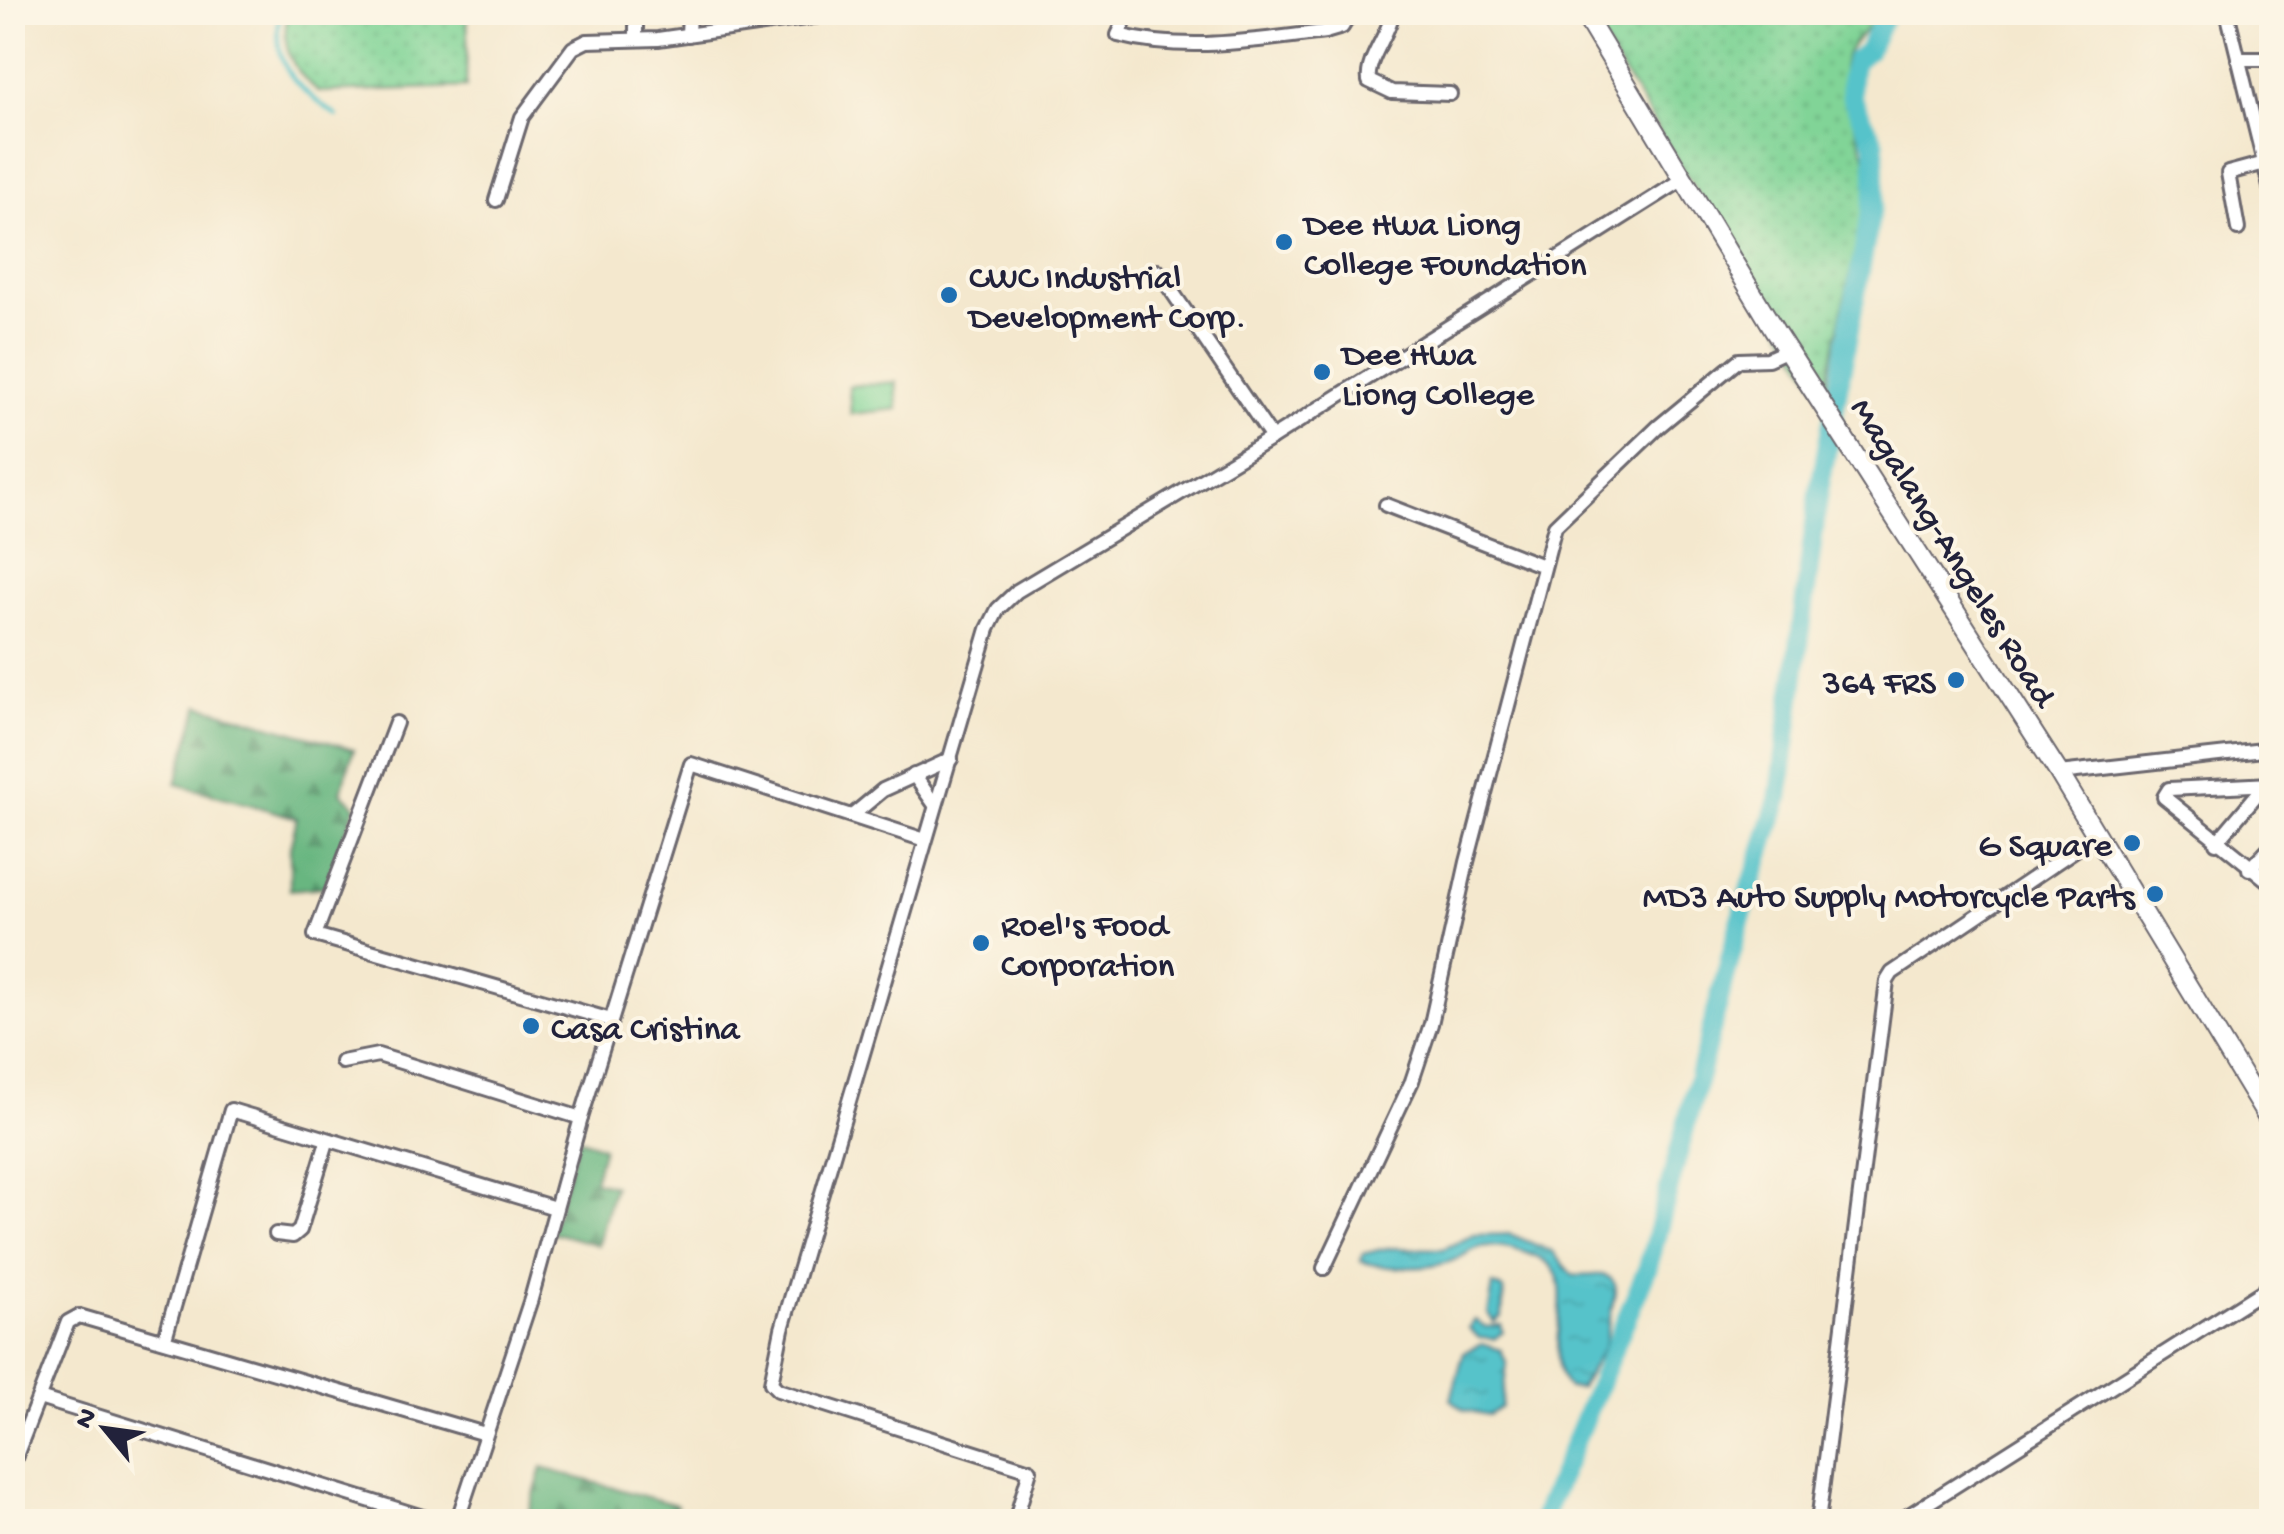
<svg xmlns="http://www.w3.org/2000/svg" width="2284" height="1534" font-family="'Gochi Hand',sans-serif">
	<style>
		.grass { fill: url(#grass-dots); stroke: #527b69; stroke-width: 2.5 }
		.forest { fill: url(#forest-firs); stroke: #456c5e; stroke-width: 2.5 }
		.pitch { fill: #81d497; stroke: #527b69; stroke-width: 2.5 }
		.water { fill: url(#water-ripples); stroke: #3c7282; stroke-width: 2.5 }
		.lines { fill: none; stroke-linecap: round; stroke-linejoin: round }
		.stream { stroke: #56c3ca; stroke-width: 4 }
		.river { stroke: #56c3ca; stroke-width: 20 }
		.minor-casing { stroke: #6c676e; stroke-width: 18 }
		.major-casing { stroke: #6c676e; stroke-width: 22 }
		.minor { stroke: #fff; stroke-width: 12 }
		.major { stroke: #fff; stroke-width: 18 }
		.poi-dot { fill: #1f6fb2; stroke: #fcf5e5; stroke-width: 4 }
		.labels { text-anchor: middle; stroke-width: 8; stroke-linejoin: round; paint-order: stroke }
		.poi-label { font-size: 35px; fill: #22223b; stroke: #fcf5e5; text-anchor: start }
		.street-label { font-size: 35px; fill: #22223b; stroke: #fcf5e5 }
	</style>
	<defs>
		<pattern id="grass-dots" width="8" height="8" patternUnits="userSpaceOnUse" patternTransform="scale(2.5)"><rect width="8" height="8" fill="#81d497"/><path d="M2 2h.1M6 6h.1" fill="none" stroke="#6fb683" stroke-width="1.8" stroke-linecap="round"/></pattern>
		<pattern id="forest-firs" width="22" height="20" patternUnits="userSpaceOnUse" patternTransform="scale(2.5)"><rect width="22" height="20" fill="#68b680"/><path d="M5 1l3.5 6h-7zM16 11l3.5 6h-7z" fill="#55946a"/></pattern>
		<pattern id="water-ripples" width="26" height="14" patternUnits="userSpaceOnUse" patternTransform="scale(2.5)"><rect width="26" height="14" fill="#56c3ca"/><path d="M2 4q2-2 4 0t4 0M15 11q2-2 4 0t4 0" fill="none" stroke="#4ba7ae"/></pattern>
	</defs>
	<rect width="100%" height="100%" fill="#fcf5e5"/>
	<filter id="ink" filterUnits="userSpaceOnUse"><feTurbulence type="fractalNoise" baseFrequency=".01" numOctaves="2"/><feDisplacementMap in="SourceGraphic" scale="20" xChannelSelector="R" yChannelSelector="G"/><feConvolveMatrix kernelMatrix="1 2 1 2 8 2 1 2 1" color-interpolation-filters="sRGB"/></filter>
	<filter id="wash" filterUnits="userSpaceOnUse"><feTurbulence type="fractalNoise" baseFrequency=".0048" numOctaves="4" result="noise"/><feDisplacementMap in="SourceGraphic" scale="40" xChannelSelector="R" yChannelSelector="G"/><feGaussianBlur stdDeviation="2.25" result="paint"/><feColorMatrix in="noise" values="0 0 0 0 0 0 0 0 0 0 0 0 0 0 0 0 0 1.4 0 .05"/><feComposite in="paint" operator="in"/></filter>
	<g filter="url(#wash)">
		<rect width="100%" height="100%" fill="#f4e8ce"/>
		<g class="grass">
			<path d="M288,13H468L466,87L318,92C292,69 280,48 288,13Z"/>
			<path d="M1586,13H1880C1872,26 1858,35 1850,48C1827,82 1868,139 1870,182L1824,397Z"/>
		</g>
		<g class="forest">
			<path d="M199,705L354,749L341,792L356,806L324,887L290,890V847L297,818L176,784Z"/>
			<path d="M579,1138L603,1147L594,1181L614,1186L598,1245L551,1232Z"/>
			<path d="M542,1468L677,1505L672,1521H526Z"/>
		</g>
		<path class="pitch" d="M896,382L898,409L851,414L849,386Z"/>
		<g class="water">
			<path d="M1510,1234L1553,1252L1572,1275C1590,1279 1610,1266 1616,1288L1604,1347L1580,1388H1568C1536,1352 1589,1275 1535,1256C1521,1251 1504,1245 1489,1246C1476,1246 1466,1255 1454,1260C1431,1270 1383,1270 1361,1261L1363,1254L1386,1248L1443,1249L1474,1235Z"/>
			<path d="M1493,1285L1504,1290L1502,1316L1494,1322L1488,1314Z"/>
			<path d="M1475,1320L1486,1327L1501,1325L1503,1332L1494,1339L1479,1338L1469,1328Z"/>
			<path d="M1482,1344L1501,1350L1507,1365L1501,1407L1489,1415L1464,1410L1451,1399L1464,1352Z"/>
		</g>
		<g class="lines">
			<path class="stream" d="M280,12C270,67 296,86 337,116"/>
			<path class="river" d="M1549,1522L1544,1515L1648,1267L1741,918L1779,799L1819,491L1875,191V144L1852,98L1851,77L1855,61L1867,51L1887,12"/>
		</g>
	</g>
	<g filter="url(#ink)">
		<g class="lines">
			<defs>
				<g id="minor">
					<path d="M1129,12L1118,35C1188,53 1255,40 1325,32L1342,27L1351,12"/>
					<path d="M1393,12C1389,35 1366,59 1369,81L1392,92L1450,94"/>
					<path d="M2227,12L2272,195"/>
					<path d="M688,35L689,12"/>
					<path d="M636,38V12"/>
					<path d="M2238,59H2272"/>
					<path d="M496,200L522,117L573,48L587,41L658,39L848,12"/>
					<path d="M2238,229L2228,173L2265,163"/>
					<path d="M1158,271L1272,438"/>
					<path d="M1386,505L1543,566"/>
					<path d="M396,723L315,935L611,1020"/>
					<path d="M2059,773L2272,749"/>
					<path d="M914,775L935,805"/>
					<path d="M2272,784L2169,789L2164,797L2272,884"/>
					<path d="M853,815L883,790L951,759"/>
					<path d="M2216,843L2265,785"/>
					<path d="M2249,869L2272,845"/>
					<path d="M342,1062L378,1055L581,1118"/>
					<path d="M276,1234L293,1236L300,1230L327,1142"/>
					<path d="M1324,1268L1412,1081L1431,1024L1467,862L1555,526L1658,427L1739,360L1768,359L1788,350"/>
					<path d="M165,1338L231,1110L555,1208"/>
					<path d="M39,1398L439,1522"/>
					<path d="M12,1466L68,1322L79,1316L485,1434"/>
					<path d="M457,1522L531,1299L581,1118L691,764L925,840"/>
					<path d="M1015,1522L1030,1470L778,1390L771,1383L782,1329L988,629L998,609L1017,591L1272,438L1682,180"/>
					<path d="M1818,1522L1887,981L1892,973L2094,837"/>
					<path d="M1898,1522L2272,1285"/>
				</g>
				<path id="major" d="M1583,12L1775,331L2059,773L2272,1125"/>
			</defs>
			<use href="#minor" class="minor-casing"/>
			<use href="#major" class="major-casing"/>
			<use href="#minor" class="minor"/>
			<use href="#major" class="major"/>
		</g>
	</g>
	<g class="poi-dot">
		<circle cx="1284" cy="242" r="10"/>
		<circle cx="949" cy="295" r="10"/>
		<circle cx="1322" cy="372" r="10"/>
		<circle cx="1956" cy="680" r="10"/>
		<circle cx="2132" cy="843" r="10"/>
		<circle cx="2155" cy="894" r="10"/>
		<circle cx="981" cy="943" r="10"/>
		<circle cx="531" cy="1026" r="10"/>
	</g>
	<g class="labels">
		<g class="poi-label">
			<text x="1304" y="234">Dee Hwa Liong<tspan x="1304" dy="40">College Foundation</tspan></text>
			<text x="969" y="287">CWC Industrial<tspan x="969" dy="40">Development Corp.</tspan></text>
			<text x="1342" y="364">Dee Hwa<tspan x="1342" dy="40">Liong College</tspan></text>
			<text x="1936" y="692" text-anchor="end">364 FRS</text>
			<text x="2112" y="855" text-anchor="end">G Square</text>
			<text x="2135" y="906" text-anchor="end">MD3 Auto Supply Motorcycle Parts</text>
			<text x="1001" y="935">Roel's Food<tspan x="1001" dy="40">Corporation</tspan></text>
			<text x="551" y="1038">Casa Cristina</text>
		</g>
		<g class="street-label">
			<text transform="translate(1955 551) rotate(58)" y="12">Magalang-Angeles Road</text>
		</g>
	</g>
	<rect width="2284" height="1534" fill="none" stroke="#fcf5e5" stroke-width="50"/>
	<g transform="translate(105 1429) rotate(299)" stroke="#fcf5e5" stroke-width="8" paint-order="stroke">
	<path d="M0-8L18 38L0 25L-18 38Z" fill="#22223b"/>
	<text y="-15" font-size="28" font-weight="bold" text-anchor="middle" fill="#22223b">N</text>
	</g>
</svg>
